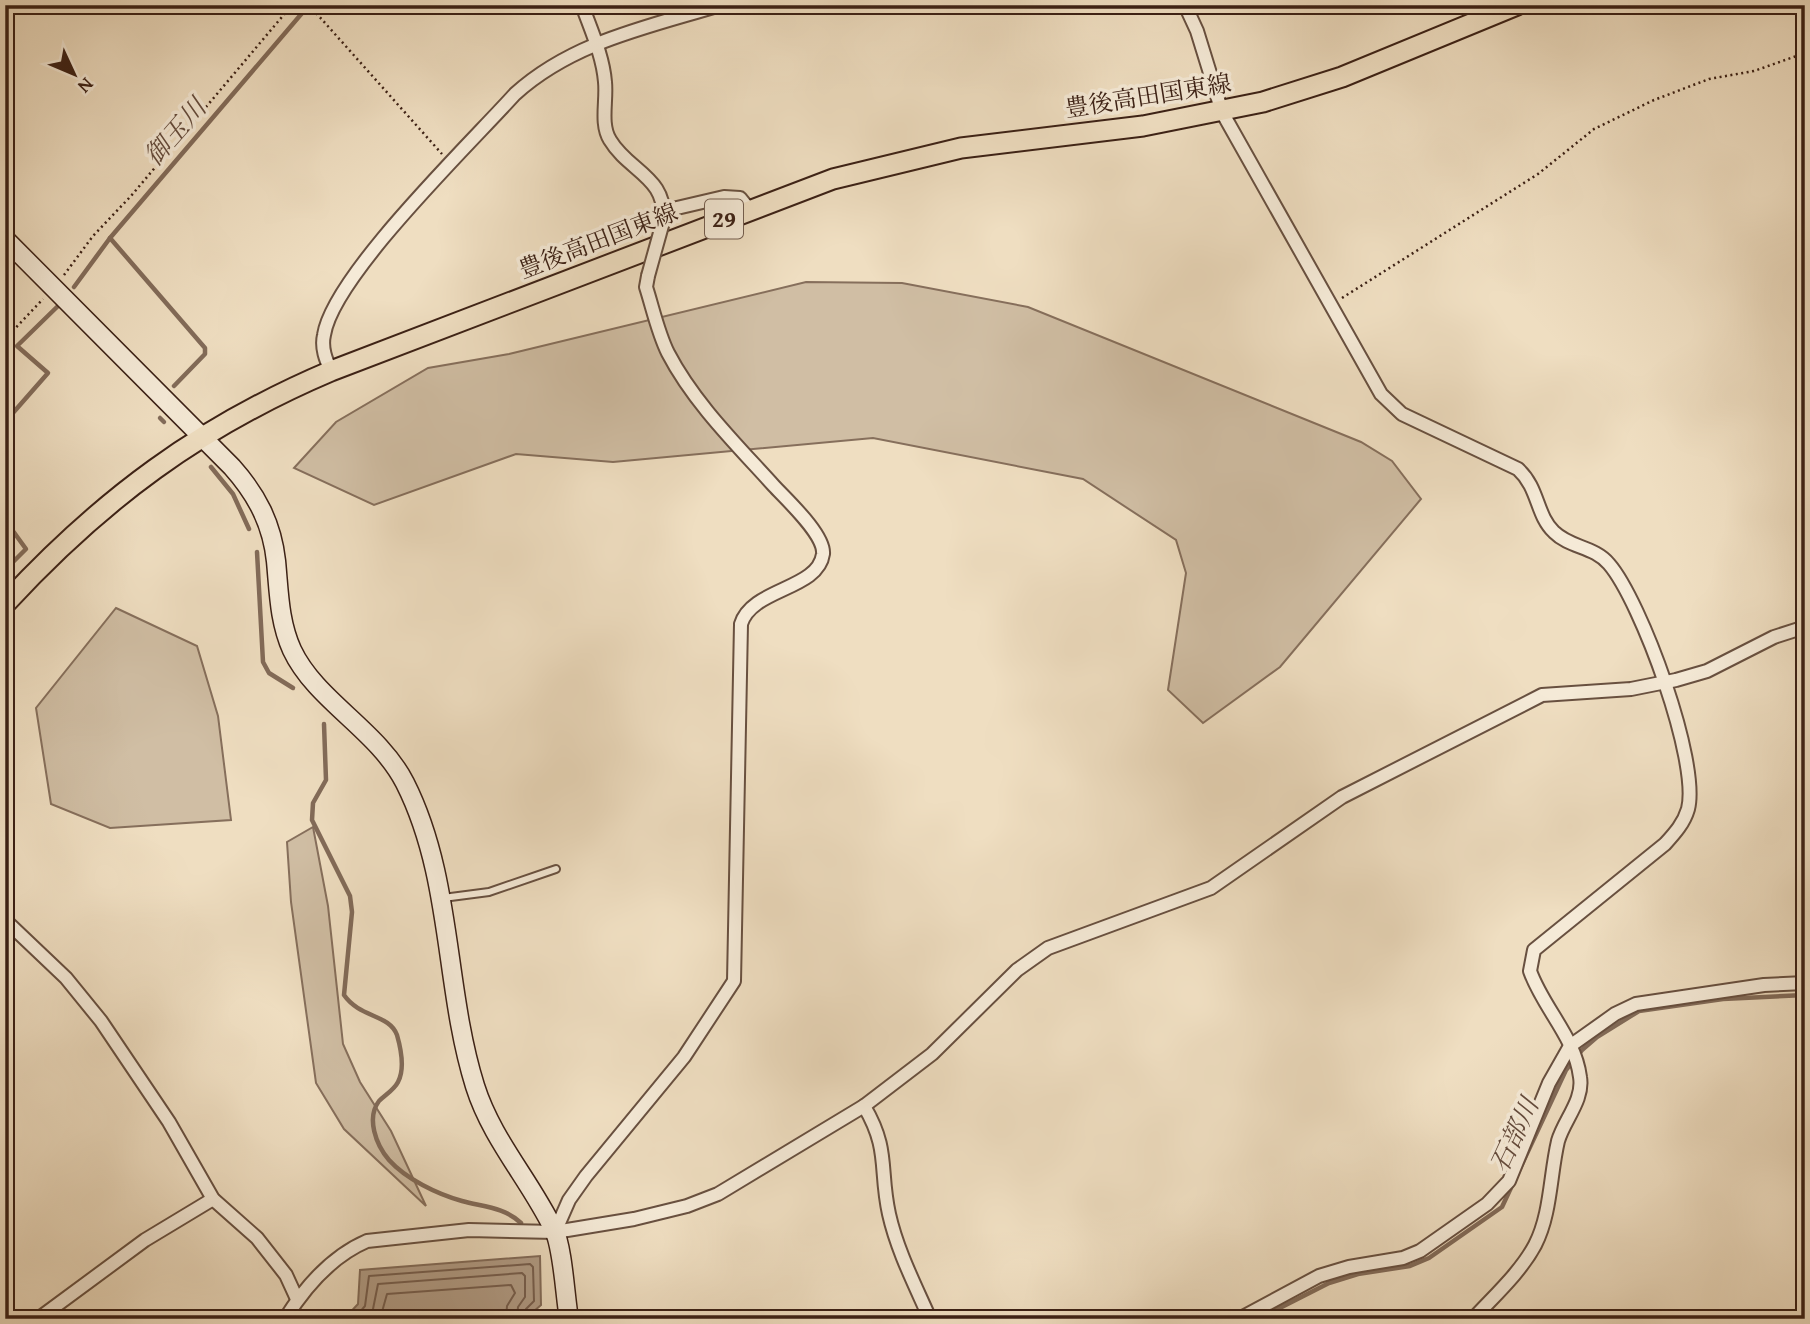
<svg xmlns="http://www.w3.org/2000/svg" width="1810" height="1324" font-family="'Gentium Book Plus','Noto Serif JP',serif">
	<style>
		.green { fill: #d0bea4; stroke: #866f5c; stroke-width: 2 }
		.water { fill: #b29d87; stroke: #826b59; stroke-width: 2 }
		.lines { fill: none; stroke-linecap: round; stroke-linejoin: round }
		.shore { stroke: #765e4e; stroke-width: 2 }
		.stream { stroke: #826b59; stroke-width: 4.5 }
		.lane-casing { stroke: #685040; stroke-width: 10 }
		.street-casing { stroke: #685040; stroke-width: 16 }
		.secondary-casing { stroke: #3b2015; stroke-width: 21 }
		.primary-casing { stroke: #3b2015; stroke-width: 23 }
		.path { stroke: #3b2015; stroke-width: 2.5; stroke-dasharray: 2 3.5; stroke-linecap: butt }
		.lane { stroke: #f5ead7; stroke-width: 6 }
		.street { stroke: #f5ead7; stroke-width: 12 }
		.secondary { stroke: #f5ead7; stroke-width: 18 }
		.primary { stroke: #efdec1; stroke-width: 19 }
		.street-bridge-casing { stroke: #685040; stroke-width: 16; stroke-linecap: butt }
		.street-bridge { stroke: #f5ead7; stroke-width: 12 }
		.labels { text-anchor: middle; stroke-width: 7; stroke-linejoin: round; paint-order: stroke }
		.shield { fill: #f5ead7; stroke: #735d4f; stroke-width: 2 }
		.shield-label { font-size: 23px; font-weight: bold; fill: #3b2015 }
		.street-label { font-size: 24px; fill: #3b2015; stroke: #f5ead7 }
		.water-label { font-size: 26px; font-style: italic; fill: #654c3d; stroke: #f5ead7 }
	</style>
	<rect width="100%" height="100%" fill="#efdec1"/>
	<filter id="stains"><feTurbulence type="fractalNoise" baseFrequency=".00286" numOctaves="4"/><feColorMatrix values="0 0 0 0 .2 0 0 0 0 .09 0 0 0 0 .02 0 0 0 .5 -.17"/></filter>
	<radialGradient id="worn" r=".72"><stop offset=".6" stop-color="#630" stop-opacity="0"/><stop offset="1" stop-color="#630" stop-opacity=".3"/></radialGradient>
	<g class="green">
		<path d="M806,282L902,283L1028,307L1361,442L1392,461L1421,499L1280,667L1203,723L1168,690L1186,573L1176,540L1083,479L873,438L613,462L516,454L374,505L294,468L336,422L428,368L509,354Z"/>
		<path d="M116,608L197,646L218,716L231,820L110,828L51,804L36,708Z"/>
		<path d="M313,827L328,906L343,1044L360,1082L391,1131L426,1206L344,1129L316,1083L291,902L287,842Z"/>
	</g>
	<path class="water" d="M540,1256L541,1305L533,1312L532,1319H344L358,1304L360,1270Z"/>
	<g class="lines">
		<g class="shore">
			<path d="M354,1319L365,1306L369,1276L530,1264L533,1267L534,1301L526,1309V1319"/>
			<path d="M366,1319L373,1309L378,1284L522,1273L525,1276V1297L518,1307L517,1319"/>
			<path d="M380,1319L387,1294L511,1285L515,1293L507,1306L506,1319"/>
		</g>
		<g class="stream">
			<path d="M110,238L205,348V354L174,386"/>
			<path d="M74,287L110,238L309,5"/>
			<path d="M160,418L164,422"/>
			<path d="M5,422L48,373L17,346L58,306"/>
			<path d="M211,467L233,494L249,529"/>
			<path d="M5,520L26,549L5,570"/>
			<path d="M257,552L263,662L269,673L293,688"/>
			<path d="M324,724L326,780L313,803L312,820L350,896L352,912L344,995C360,1018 389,1014 397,1035C401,1049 405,1069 398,1082C394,1090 385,1095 379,1101C366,1118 376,1145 389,1160C406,1179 437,1194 462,1201C484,1207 504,1207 521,1223"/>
			<path d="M1258,1319L1329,1283L1358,1274L1410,1266L1429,1258L1502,1207L1566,1070L1582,1050L1597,1037L1639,1011L1723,999L1805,995"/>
		</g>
		<defs>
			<path id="lane" d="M443,898L489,892L556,869"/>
			<g id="street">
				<path d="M582,5C591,30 603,56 605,82C607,101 600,124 610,140C629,172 668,177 663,222"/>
				<path d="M1185,5L1197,31L1222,112L1381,394L1402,414L1518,469C1539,488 1536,515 1554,532C1570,548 1594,546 1609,564C1641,601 1700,762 1688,809C1684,823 1675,833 1665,844L1534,950L1530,971C1543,1008 1575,1037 1580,1077C1584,1100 1564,1120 1558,1141C1550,1175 1551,1214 1535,1245C1520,1273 1494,1296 1473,1319"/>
				<path d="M664,211L724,197L740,198L749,209"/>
				<path d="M331,371C326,360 321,348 324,335C333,276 471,143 515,94C572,42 648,27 720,5"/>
				<path d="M5,920L66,978L101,1021L169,1122L213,1199L257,1238L286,1275L297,1299"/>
				<path d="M864,1106C890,1150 879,1169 889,1214C897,1250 915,1285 930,1319"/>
				<path d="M555,1232L569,1200L586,1176L684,1057L734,981L741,624C752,588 818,590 823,554C825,535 787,500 774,486C737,445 694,403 668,353C658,333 653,309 646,287L648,276"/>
				<path d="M38,1319L145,1240L213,1199"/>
				<path d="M285,1319C305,1287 332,1256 367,1241L469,1230L555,1232L634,1219L687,1206L718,1194L864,1106L932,1054L1017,970L1048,948L1211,888L1342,797L1542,695L1631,689L1676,680L1707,671L1774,637L1805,627"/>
				<path d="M1239,1319L1319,1276L1349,1267L1403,1258L1420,1251L1487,1204L1509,1181L1549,1083L1570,1046L1615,1014L1636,1004L1764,985L1805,983"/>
			</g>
			<path id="secondary" d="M5,239L232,467C257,495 272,524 276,561C279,592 279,621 292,650C316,701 378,730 405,783C453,878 444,987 475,1086C492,1140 530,1180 554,1230C563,1248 565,1296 569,1319"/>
			<path id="primary" d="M5,604C102,499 199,427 331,371L833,179L961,148L1143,126L1263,102L1342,77L1517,5"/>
		</defs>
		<use href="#lane" class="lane-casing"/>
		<use href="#street" class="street-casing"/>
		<use href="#secondary" class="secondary-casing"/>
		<use href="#primary" class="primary-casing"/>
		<g class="path">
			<path d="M309,5L442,154"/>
			<path d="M64,275L93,236L131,196L292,5"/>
			<path d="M1342,298L1538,174L1594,129L1654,100L1709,79L1754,71L1805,53"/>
			<path d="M5,339L43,299"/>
		</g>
		<use href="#lane" class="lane"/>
		<use href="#street" class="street"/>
		<use href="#secondary" class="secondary"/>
		<use href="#primary" class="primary"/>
		<defs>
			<path id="street-bridge" d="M648,276L663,222"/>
		</defs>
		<use href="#street-bridge" class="street-bridge-casing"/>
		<use href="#street-bridge" class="street-bridge"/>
	</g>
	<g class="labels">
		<rect class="shield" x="705" y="199.5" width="38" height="39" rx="5"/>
		<g class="shield-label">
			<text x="724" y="227">29</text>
		</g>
		<g class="street-label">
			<text transform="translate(1148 96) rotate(-9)" y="8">豊後高田国東線</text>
			<text transform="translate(598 241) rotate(-21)" y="8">豊後高田国東線</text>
		</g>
		<g class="water-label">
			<text transform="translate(175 132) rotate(-49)" y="9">御玉川</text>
			<text transform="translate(1514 1135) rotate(-65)" y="9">石部川</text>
		</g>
	</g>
	<rect width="1810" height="1324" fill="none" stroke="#efdec1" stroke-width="28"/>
	<rect x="7" y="7" width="1796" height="1310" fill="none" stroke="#3b2015" stroke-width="3.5"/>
	<rect x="14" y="14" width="1782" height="1296" fill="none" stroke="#3b2015" stroke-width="2"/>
	<g transform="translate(74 74) rotate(134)" stroke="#f5ead7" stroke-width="5" paint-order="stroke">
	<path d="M0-5L12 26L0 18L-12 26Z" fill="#3b2015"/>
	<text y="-10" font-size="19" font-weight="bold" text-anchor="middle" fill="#3b2015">N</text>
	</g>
	<rect width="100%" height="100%" filter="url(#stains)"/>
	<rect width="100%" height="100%" fill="url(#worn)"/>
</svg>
